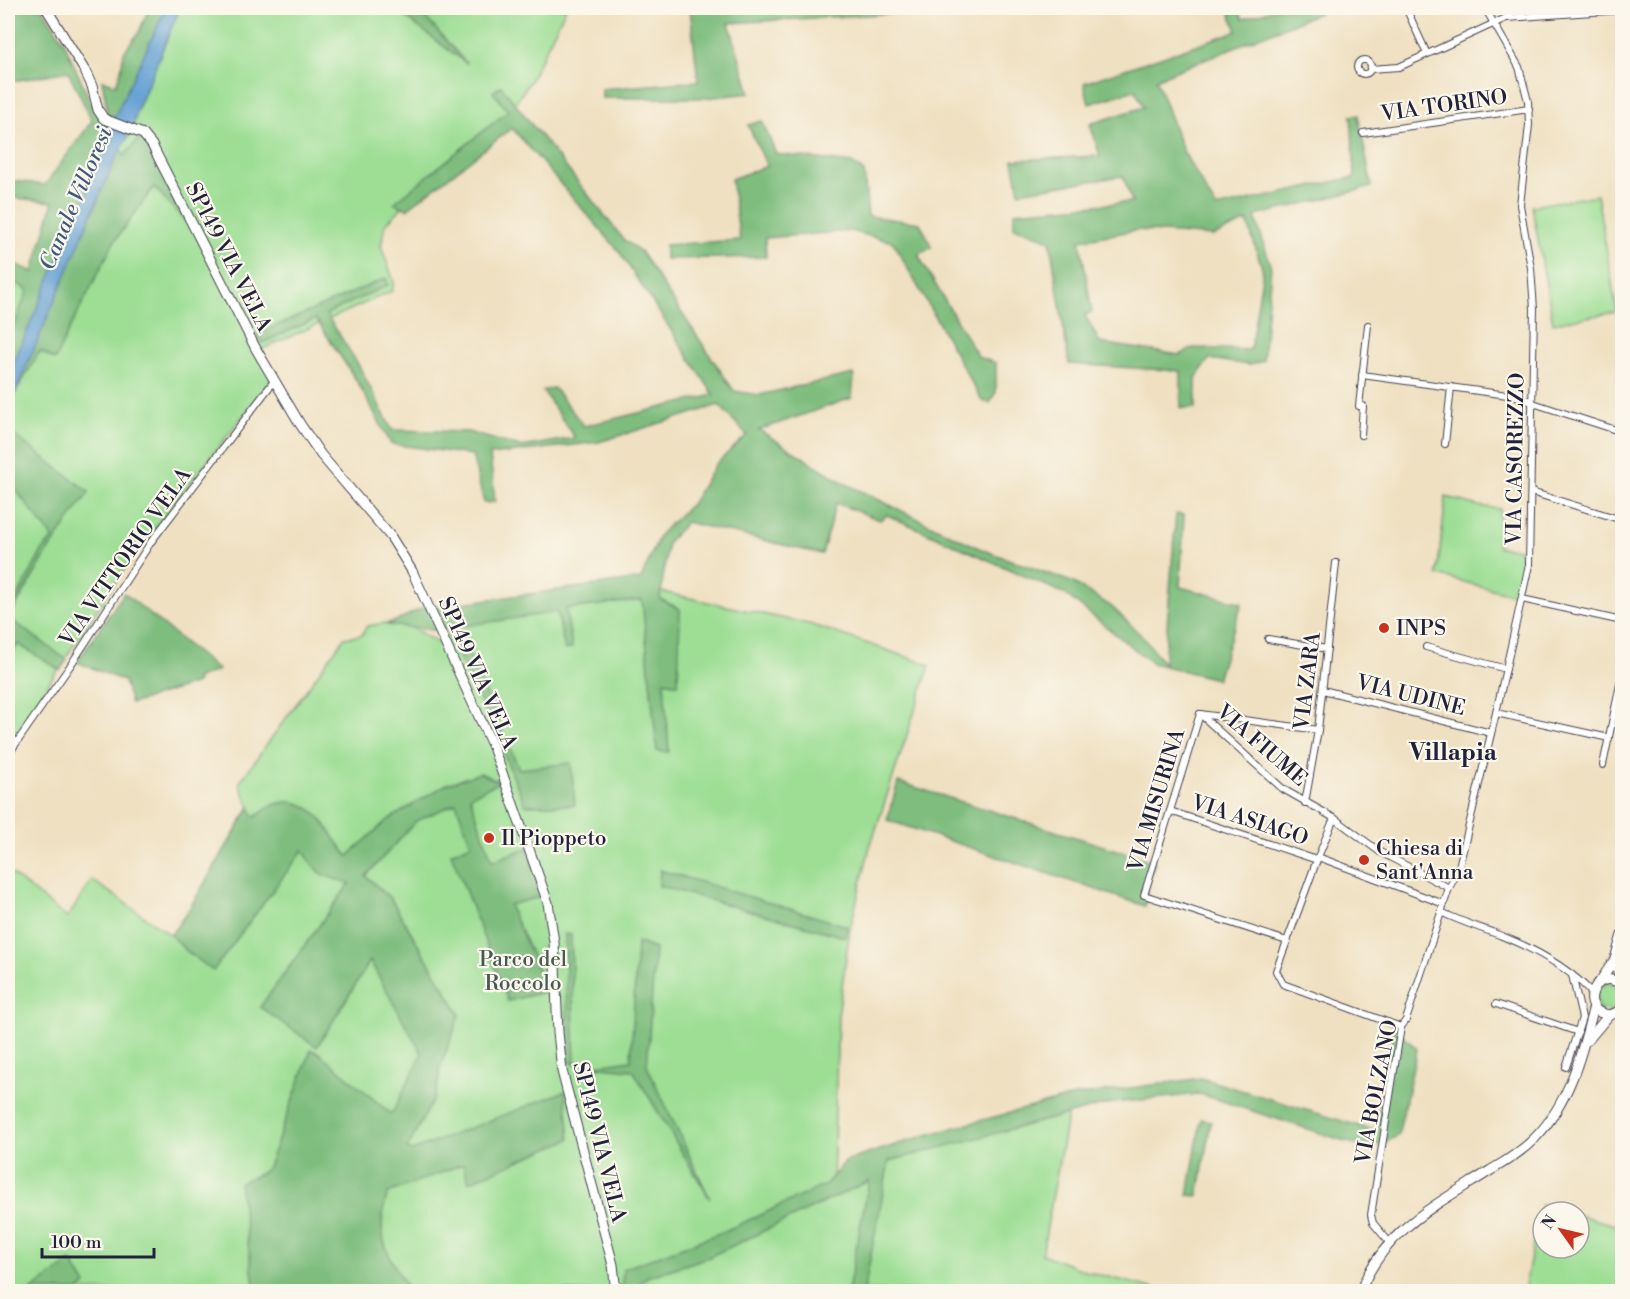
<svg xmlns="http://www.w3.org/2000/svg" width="1630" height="1299" font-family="'Libre Bodoni',serif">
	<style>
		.green { fill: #9dde94; stroke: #608068; stroke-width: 1.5 }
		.forest { fill: #7ebd7e; stroke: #50705c; stroke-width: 1.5; fill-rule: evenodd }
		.water { fill: #629fd3; stroke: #426087; stroke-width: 1.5 }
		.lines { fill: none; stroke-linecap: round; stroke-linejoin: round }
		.street-casing { stroke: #413e4f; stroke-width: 8 }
		.secondary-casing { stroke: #413e4f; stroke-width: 11 }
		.street { stroke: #fff; stroke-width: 6 }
		.secondary { stroke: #fff; stroke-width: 9 }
		.poi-dot { fill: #c8321e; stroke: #fbf7ec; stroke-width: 2 }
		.labels { text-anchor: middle; stroke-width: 4.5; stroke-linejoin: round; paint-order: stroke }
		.street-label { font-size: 21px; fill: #22223b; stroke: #fbf7ec }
		.poi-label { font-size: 21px; fill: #22223b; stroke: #fbf7ec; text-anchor: start }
		.park-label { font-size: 21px; fill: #475a56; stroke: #fbf7ec }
		.water-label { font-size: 22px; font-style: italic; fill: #3f5a7f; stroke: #fbf7ec }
		.quarter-label { font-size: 24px; font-weight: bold; fill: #22223b; stroke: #fbf7ec }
	</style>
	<rect width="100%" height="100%" fill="#fbf7ec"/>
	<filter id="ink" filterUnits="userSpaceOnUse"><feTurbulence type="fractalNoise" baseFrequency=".0167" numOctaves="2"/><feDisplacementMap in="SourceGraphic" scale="12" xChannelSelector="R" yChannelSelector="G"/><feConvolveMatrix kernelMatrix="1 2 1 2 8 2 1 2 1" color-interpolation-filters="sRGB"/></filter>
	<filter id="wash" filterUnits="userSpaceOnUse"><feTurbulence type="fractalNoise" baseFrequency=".008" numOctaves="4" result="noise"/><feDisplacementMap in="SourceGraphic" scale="24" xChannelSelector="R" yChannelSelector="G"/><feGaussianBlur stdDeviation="1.35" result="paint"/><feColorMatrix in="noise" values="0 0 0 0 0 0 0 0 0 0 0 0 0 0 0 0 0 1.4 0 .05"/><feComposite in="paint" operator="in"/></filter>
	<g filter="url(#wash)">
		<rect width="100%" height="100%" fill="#efe0c1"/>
		<g class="green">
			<path d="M154,8H566L530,81L506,117L411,198L385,225L381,246L394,282L392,291L260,350L275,375L131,559L8,745V272L29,286L85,154L129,65Z"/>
			<path d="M1597,195L1617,312L1553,323L1532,206Z"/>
			<path d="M1446,497L1479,506L1500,509L1498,547L1520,549V557H1525L1515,595L1437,575Z"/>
			<path d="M644,588L813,625L930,665L869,850L850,929L838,1016L833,1183L844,1177L901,1158L1068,1113L1042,1254L1085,1271L1163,1291H8V871L67,918L92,880L171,935L190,908L250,807L239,783L344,638L362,635L367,626L400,621L441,645L453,621Z"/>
			<path d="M1608,982L1622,990V1005L1614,1012L1599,1009C1593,992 1592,992 1608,982Z"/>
			<path d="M1541,1205L1568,1212H1543V1248H1579V1215L1622,1227V1291H1524Z"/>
		</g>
		<g class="forest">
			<path d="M8,8H42L63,40L93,108L109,125L124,156L143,134L189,217L184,220L154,187L114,242L67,334L55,360L40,351L8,405V340L28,290L8,278V261L33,272L53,202L8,197V180L45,185L92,121L68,71L8,82Z"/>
			<path d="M149,8H166L119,110L115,116L108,115L102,80L116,85L121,70L124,52L139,32Z"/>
			<path d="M397,8H417L467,64L404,16Z"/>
			<path d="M690,8H950L951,10L729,23L750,93L705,98H602V89L698,81Z"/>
			<path d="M1228,8H1238L1243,19L1278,8H1331L1156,79L1183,151L1216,208L1355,177L1351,116L1358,115L1372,187L1255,216L1271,267L1263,361L1250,365L1209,359L1196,378V408H1181V371L1069,364L1050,240L1014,227V212L1132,202L1123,176L1019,192L1013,160L1100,156L1090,124L1144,107L1135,90L1089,104L1084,83L1237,31ZM1247,221L1263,271L1250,350L1193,348L1180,355L1100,343L1085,315L1092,312L1080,240L1138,230L1214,236Z"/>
			<path d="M501,86L624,240L640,251L734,391L759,395L854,374L852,398L759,430L844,483L983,550L1074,583L1112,607L1144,638L1164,664L1176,514L1184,515L1180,587L1242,603L1217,679L1152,663L1065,594L887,515L880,520L836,503L822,554L686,522L668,542L660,599L680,609L678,684L664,681L669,752L657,751L642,600L566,609L572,648L565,650L557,612L457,627L519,769L571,763L575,805H525L491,723L445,628L433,630L387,625L423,608L641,579L660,534L692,503L715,465L747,435L719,405L599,442L490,455L495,502L484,503L472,455L391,444L358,383L316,319L262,343L257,334L386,278L388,285L326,314L358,364L392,430L468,432L521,447L575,438L543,391L554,388L584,426L714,395L618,250L512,128L407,209L394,203L508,111L493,92Z"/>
			<path d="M762,121L776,154L852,163L864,172L868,216L920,223L932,247L918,255L978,357L996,363V392L990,403L982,401L893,242L851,231L765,238L766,257L665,259V245L740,240L731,179L767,166L748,125Z"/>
			<path d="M11,433L89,492L48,551L9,618L67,660L60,670L18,644L8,658V615L42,551L53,538L8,480V440Z"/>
			<path d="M124,593L218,670L196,679L197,683L131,704L124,681L77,662Z"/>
			<path d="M480,773L500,782L470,796L492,861L527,848L544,896L509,905L548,991L508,1001L451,853L471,844L456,803L416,821L366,876L391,899L460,1014L440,1068L439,1080L435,1096L407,1149L412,1151L565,1091L570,1139L469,1182L463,1164L388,1193C373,1236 388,1254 409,1291H255L239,1183L262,1173L268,1167L311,1050L319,1053L390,1113L393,1112L422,1054L370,961L317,1047L260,1007L350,883C322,876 318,876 303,850L213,971L184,949L171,935L190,908L250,807L253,816L255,817C262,813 268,806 276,804C314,792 328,833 348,856L386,821L447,784Z"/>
			<path d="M898,782L1155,862L1145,895L1148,896L1145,906L887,820Z"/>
			<path d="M660,870L847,926L845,937L659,886Z"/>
			<path d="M565,934L571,935L575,1065L568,1060Z"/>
			<path d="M637,942L655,949L647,1066L710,1199L633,1070L591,1066L631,1060Z"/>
			<path d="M1394,1027L1417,1049L1398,1136L1369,1149L1200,1094L1112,1103L889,1161L864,1291H848L869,1181L709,1257L647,1277L632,1291L622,1292L623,1269L725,1231L825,1185L846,1161L930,1134L1074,1096L1201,1078L1375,1131Z"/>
			<path d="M1201,1119L1211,1122L1198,1196L1188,1195Z"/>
			<path d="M71,1261L86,1285L78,1291H31Z"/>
		</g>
		<path class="water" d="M166,8H180L137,111L133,128L114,162L8,410V376L100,161L113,120Z"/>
	</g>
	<g filter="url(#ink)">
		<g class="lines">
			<defs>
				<g id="street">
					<path d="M1406,8L1427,54"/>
					<circle cx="1364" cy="67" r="7"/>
					<path d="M1370,69L1399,67L1506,18L1622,10"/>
					<path d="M1363,133L1529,109"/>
					<path d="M1362,375L1522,397L1533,403L1622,432"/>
					<path d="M1361,435L1363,406H1359L1368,325"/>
					<path d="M1445,444L1451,387"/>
					<path d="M1531,492L1622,520"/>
					<path d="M1522,599L1622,621"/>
					<path d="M1268,639L1327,649"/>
					<path d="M1426,647L1506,669"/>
					<path d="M1323,690L1491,733"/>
					<path d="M1496,713L1609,738"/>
					<path d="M1200,714L1144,895L1287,941"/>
					<path d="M1200,714L1283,789L1334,818"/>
					<path d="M1200,714L1318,730"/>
					<path d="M8,755L70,666L151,542L274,381"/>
					<path d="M1603,765L1622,675"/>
					<path d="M1305,803L1318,730L1336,563"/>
					<path d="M1170,811L1314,859L1318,857L1276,971L1283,984L1401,1027"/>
					<path d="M1444,904L1318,857L1334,818L1380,852L1449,888"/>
					<path d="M1441,912C1461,922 1482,928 1502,936C1534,949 1568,967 1592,993"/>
					<path d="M1496,1004L1578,1032"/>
					<path d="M1566,1067L1582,1018L1572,975"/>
					<path d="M1389,1242L1373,1223L1371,1215L1401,1027L1406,1020L1449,888L1458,871L1496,713L1529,565L1534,309L1531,268L1520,205L1529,125L1528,101L1519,67L1485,8"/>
				</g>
				<g id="secondary">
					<path d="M46,8L85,71L92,86L98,110L104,119L143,134L152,145L256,349L300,424L321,455L391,537L412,571L493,747L548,903L554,942L558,1032L562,1071L613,1265L616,1292"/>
					<path d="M1615,959L1621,984"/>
					<path d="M1599,983L1615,959L1622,935"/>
					<path d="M1622,986C1598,963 1577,1008 1605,1014C1612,1016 1617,1013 1622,1008"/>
					<path d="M1588,1040L1609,1015"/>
					<path d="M1360,1292C1384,1229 1438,1204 1491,1170C1507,1161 1522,1151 1535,1138C1570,1102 1582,1053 1594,1006"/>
				</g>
			</defs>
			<use href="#street" class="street-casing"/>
			<use href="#secondary" class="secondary-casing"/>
			<use href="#street" class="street"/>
			<use href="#secondary" class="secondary"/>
		</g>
	</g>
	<g class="poi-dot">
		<circle cx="1384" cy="628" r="6"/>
		<circle cx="489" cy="838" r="6"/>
		<circle cx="1364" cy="860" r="6"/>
	</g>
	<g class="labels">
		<g class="street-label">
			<text transform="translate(1444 105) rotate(-8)" y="7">VIA TORINO</text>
			<text transform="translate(229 257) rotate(63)" y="7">SP149 VIA VELA</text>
			<text transform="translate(1515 459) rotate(-89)" y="7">VIA CASOREZZO</text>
			<text transform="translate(125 557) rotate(-55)" y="7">VIA VITTORIO VELA</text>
			<text transform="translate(478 673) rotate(66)" y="7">SP149 VIA VELA</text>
			<text transform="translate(1307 681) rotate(-83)" y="7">VIA ZARA</text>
			<text transform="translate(1411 695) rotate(14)" y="7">VIA UDINE</text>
			<text transform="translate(1262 745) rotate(41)" y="7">VIA FIUME</text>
			<text transform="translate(1156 800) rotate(-73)" y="7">VIA MISURINA</text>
			<text transform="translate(1250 820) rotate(18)" y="7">VIA ASIAGO</text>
			<text transform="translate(1376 1092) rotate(-79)" y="7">VIA BOLZANO</text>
			<text transform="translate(600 1142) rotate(76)" y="7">SP149 VIA VELA</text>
		</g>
		<g class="poi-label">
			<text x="1396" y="635">INPS</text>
			<text x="501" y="845">Il Pioppeto</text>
			<text x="1376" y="855">Chiesa di<tspan x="1376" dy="24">Sant'Anna</tspan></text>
		</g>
		<g class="park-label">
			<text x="523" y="966">Parco del<tspan x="523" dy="24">Roccolo</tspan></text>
		</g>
		<g class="water-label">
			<text transform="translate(75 198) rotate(-67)" y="8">Canale Villoresi</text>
		</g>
		<g class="quarter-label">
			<text x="1453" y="760">Villapia</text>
		</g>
	</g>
	<rect width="1630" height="1299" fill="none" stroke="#fbf7ec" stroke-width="30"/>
	<g transform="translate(1561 1230) rotate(304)"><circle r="28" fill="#fbf7ec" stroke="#a4a2a5" stroke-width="1.5"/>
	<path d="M0-4.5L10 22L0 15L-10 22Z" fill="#c8321e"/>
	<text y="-9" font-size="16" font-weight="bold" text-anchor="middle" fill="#22223b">N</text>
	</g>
	<path d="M42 1248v9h112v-9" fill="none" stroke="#22223b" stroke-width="3"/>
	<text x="51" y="1248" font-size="18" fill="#22223b" stroke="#fbf7ec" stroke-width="4.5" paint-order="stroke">100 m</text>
</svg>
